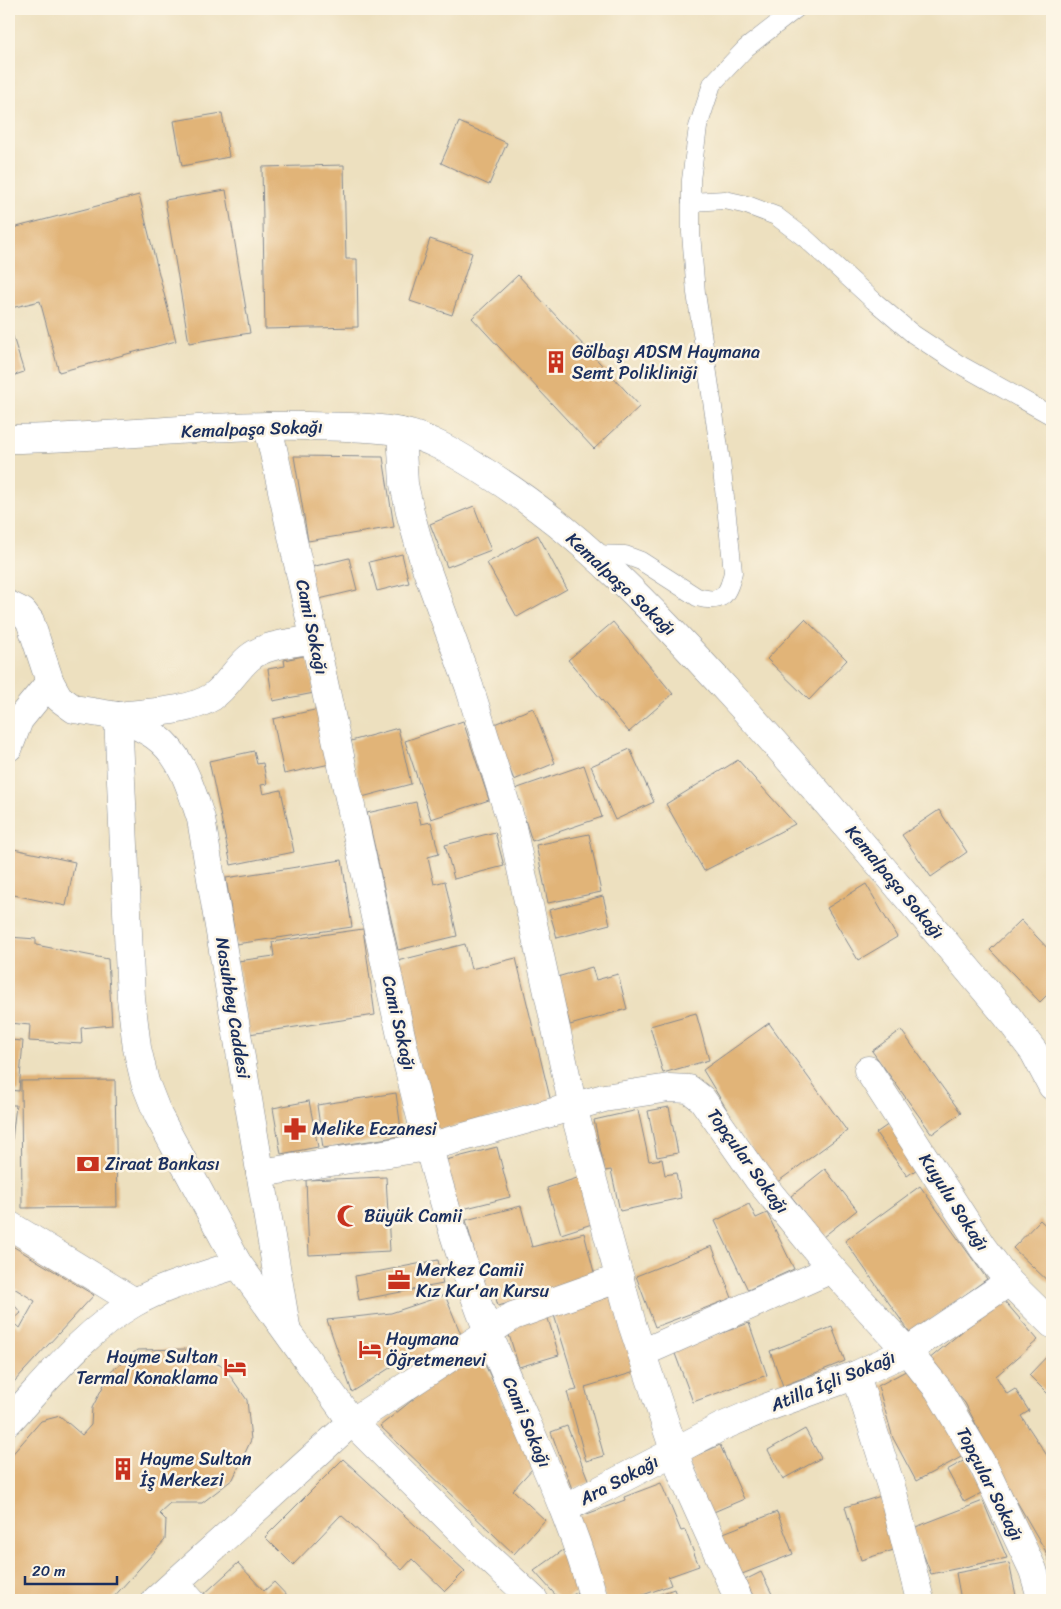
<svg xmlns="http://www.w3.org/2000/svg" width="1061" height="1609" font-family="Sriracha,sans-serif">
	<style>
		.building { fill: #e1b478 }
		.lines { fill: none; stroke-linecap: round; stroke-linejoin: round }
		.service-casing { stroke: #84888e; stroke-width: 19 }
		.minor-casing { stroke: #84888e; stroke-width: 29 }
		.tertiary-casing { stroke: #84888e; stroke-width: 29 }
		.service { stroke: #fff; stroke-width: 18 }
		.minor { stroke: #fff; stroke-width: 28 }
		.tertiary { stroke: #fff; stroke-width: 28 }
		.labels { text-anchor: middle; stroke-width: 5; stroke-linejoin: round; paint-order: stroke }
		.poi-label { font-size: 18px; fill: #1b2f5e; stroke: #fcf5e5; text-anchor: start }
		.street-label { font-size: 18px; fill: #1b2f5e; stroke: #fcf5e5 }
	</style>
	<rect width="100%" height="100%" fill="#fcf5e5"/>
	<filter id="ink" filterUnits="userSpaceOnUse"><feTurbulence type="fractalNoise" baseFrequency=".02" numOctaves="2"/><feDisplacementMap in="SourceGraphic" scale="10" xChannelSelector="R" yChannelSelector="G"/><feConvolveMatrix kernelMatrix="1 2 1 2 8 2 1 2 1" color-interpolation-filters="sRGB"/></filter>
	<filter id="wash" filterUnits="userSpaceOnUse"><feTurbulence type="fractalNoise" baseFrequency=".0096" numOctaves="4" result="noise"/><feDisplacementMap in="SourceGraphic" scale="20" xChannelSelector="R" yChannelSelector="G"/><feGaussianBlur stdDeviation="1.12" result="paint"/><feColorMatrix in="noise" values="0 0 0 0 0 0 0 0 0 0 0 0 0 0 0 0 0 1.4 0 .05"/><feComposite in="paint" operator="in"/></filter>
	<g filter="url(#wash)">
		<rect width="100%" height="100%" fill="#ede0bf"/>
		<g id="blocks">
			<g class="building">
				<path d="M222,113L229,157L182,166L174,121Z"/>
				<path d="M459,122L507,143L489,185L441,163Z"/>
				<path d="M344,165L346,259H357L358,327L265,329L262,167Z"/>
				<path d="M226,190L250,333L189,343L165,200Z"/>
				<path d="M139,195L176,341L59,372L40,301L11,308L9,229Z"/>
				<path d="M430,239L472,253L452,315L410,301Z"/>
				<path d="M518,275L640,406L594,449L472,318Z"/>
				<path d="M9,324L24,372L9,377Z"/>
				<path d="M294,456L383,457L394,527L308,541Z"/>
				<path d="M474,506L491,550L447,567L430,524Z"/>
				<path d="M538,535L567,589L517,617L487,563Z"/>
				<path d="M402,554L409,583L377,591L369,562Z"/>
				<path d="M349,558L357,590L315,600L307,568Z"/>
				<path d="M805,619L847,660L809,700L767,659Z"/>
				<path d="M613,622L673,694L629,732L568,660Z"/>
				<path d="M308,655L314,693L273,701L268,669L285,666L284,660Z"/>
				<path d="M533,708L555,763L514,780L492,725Z"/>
				<path d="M319,709L330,764L284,774L273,719Z"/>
				<path d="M463,721L489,800L431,819L405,741Z"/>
				<path d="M398,728L411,784L362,797L351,741Z"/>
				<path d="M630,749L654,802L615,820L591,766Z"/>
				<path d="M254,751L257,764L263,763L267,784L261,785L263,794L281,790L294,852L231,865L209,761Z"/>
				<path d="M738,760L795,824L704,871L666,804Z"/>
				<path d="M584,765L602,817L532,841L515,789Z"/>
				<path d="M416,802L421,824L431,822L439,854L428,857L434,884L445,881L457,936L398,950L367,813Z"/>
				<path d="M939,810L967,852L931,877L902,835Z"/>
				<path d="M495,832L504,866L454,879L445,845Z"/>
				<path d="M589,834L601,892L548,903L536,845Z"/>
				<path d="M9,848L75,862L66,906L9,894Z"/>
				<path d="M342,860L352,927L236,944L226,878Z"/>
				<path d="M866,884L897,937L858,960L827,908Z"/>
				<path d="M603,896L610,924L557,938L549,910Z"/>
				<path d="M1021,920L1052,953V990L1040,1002L990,950Z"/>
				<path d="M363,929L375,1015L249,1034L238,961L274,956L272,942Z"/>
				<path d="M9,937L36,939V945L108,959L112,1025L81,1028L82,1044L29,1041L30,1025L9,1023Z"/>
				<path d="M465,944L471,969L516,958L551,1102L435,1131L393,962Z"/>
				<path d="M592,967L596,980L618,974L627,1009L570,1025L557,977Z"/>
				<path d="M696,1013L709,1060L663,1073L650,1026Z"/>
				<path d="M769,1023L847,1131L776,1183L744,1138L703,1070Z"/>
				<path d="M901,1030L961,1113L932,1134L872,1051Z"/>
				<path d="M9,1040L23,1041L19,1091L9,1090Z"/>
				<path d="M115,1080L117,1207L22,1208L21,1081Z"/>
				<path d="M396,1093L402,1136L323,1148L317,1105Z"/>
				<path d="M309,1101L318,1147L281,1154L273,1108Z"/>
				<path d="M9,1105H16L12,1140L9,1139Z"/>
				<path d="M669,1107L678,1153L657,1157L648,1111Z"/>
				<path d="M638,1110L649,1161L662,1159L665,1175L676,1173L681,1198L620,1211L611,1170L605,1171L594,1120Z"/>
				<path d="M889,1124L920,1167L907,1176L876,1133Z"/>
				<path d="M497,1147L510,1197L455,1211L442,1161Z"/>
				<path d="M825,1169L857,1210L823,1237L791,1196Z"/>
				<path d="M583,1176L598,1222L561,1234L547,1188Z"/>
				<path d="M386,1177L390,1251L309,1255L306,1180Z"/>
				<path d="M920,1186L987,1279L911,1334L845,1241Z"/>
				<path d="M749,1204L756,1218L767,1213L794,1269L748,1290L715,1221Z"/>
				<path d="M521,1206L532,1247L584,1233L596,1280L498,1306L495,1295L486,1297L466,1220Z"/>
				<path d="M1040,1220L1052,1231V1285L1013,1248Z"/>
				<path d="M9,1244L94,1295L13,1383L9,1379V1299L21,1313L11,1322L20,1328L35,1301L9,1285Z"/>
				<path d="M712,1246L732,1298L655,1327L636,1276Z"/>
				<path d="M438,1260L443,1284L359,1300L355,1276Z"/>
				<path d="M445,1295L462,1337L411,1366L407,1357L352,1392L327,1320L391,1313Z"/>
				<path d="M612,1296L635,1372L585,1387L604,1456L586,1461L567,1392L577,1390L554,1315Z"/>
				<path d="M1002,1298L1038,1340L996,1376L1007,1394L1015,1389L1029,1411L1021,1416L1052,1463V1569L1045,1550L1006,1483L965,1403L928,1360Z"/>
				<path d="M546,1312L559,1355L519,1367L506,1325Z"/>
				<path d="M749,1323L767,1375L693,1402L674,1351Z"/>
				<path d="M832,1327L845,1361L783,1386L770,1351Z"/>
				<path d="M477,1348L534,1467L513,1490L545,1520L514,1554L380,1426Z"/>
				<path d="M185,1349L224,1367L247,1400L251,1440L233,1479L202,1503H170L159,1513L166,1520L165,1540L111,1600H9V1458L41,1421L60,1416L82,1435L91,1425L92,1408L111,1371L137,1350Z"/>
				<path d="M1052,1351V1398L1029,1375Z"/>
				<path d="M913,1367L965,1455L916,1481L893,1438L878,1386Z"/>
				<path d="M567,1426L589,1482L572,1489L551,1432Z"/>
				<path d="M805,1429L821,1458L783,1479L768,1450Z"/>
				<path d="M720,1445L744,1499L709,1514L686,1460Z"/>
				<path d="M343,1459L465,1571L445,1591L412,1559L402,1570L341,1515L293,1565L265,1537Z"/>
				<path d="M967,1459L985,1491L964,1502L947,1470Z"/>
				<path d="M661,1483L681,1531L685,1530L699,1566L668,1577L671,1585L629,1600H606L576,1518L625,1500L624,1497Z"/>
				<path d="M881,1496L897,1549L861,1560L845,1507Z"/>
				<path d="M983,1501L1007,1558L931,1574L913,1528Z"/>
				<path d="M777,1512L793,1554L737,1576L721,1534Z"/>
				<path d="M569,1546L584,1587L566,1600H560L534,1571Z"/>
				<path d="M238,1563L264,1591L274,1582L291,1600H206L202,1596Z"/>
				<path d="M1009,1563L1017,1600H961L956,1573Z"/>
				<path d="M761,1572L775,1600H755L745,1580Z"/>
				<path d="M674,1589L678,1600H643Z"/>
			</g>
		</g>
	</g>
	<g filter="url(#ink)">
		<use href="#blocks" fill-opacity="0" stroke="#84888e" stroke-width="1"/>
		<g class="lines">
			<defs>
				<g id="service">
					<path d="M691,202L725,200L747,205L776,216L805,238L874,301L913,334L957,363L1052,416"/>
					<path d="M591,554L625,555L641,561L697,597C722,604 728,596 733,572L721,461L696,293L691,233V180L698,127L712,84L746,48L796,9"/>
					<path d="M178,1579L197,1600"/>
				</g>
				<g id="minor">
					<path d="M268,426L403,1045C426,1141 451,1236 487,1329C522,1419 569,1506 594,1600"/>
					<path d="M401,432L404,484L411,516L425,565L469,686L510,818L573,1107L632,1324L682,1474L739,1600"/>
					<path d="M9,439C109,438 208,424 308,426C339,427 371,426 401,432C432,438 459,456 485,472C581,531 659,616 734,698C828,801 917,909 1007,1016L1034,1052L1052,1086"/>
					<path d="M118,716C147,712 186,713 212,697C227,687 235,670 249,658C265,644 294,643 315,639"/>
					<path d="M9,747L19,720L50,682"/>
					<path d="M868,1070L983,1248L1009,1282L1052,1324"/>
					<path d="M260,1173L428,1147L604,1098L669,1088L689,1089L702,1099L758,1179L832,1269L907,1351L938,1389L984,1467L1033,1570L1042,1600"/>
					<path d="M642,1353L832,1269"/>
					<path d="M856,1375L893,1493L920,1600"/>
					<path d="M352,1422L513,1316L620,1278"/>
					<path d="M564,1509L721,1427L768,1407L856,1375L907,1351L1009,1282"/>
				</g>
				<g id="tertiary">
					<path d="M9,605L23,612L30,621L50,682L59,698L74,709L118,716L131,998L137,1048L145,1082L158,1115L238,1264L352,1422L478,1548L534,1600"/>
					<path d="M118,716C130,723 144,728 155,736C182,755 191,789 201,819L286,1326"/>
					<path d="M9,1225L135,1302"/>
					<path d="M9,1421C47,1380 85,1331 134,1303C165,1285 204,1276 238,1264"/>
					<path d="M156,1600L352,1422"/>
				</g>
			</defs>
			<use href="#service" class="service-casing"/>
			<use href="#minor" class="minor-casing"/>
			<use href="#tertiary" class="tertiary-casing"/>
			<use href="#service" class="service"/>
			<use href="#minor" class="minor"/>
			<use href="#tertiary" class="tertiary"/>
		</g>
	</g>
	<defs>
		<symbol id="building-bare" viewBox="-9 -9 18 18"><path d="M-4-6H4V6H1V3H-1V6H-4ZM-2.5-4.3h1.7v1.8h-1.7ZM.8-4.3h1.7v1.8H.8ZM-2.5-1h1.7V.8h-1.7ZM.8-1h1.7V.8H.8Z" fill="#c8321e" stroke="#fcf5e5" stroke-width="2.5" paint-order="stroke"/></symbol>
		<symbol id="pharmacy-bare" viewBox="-9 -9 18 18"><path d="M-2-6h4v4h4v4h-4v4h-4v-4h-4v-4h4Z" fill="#c8321e" stroke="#fcf5e5" stroke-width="2.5" paint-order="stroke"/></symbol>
		<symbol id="bank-bare" viewBox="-9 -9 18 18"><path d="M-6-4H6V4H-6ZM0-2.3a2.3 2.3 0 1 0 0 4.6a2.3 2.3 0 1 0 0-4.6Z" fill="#c8321e" stroke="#fcf5e5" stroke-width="2.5" paint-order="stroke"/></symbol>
		<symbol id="mosque-bare" viewBox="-9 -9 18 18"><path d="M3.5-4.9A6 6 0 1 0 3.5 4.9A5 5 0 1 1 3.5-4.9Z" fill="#c8321e" stroke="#fcf5e5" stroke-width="2.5" paint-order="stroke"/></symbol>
		<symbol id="office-bare" viewBox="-9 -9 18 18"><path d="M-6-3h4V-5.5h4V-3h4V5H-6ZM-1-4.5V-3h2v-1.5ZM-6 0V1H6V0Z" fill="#c8321e" stroke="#fcf5e5" stroke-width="2.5" paint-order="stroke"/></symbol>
		<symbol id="hotel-bare" viewBox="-9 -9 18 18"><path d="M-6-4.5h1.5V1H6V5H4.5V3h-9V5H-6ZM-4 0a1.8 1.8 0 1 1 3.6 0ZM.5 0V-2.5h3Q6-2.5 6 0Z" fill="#c8321e" stroke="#fcf5e5" stroke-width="2.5" paint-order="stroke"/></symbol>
	</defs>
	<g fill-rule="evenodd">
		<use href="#building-bare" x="540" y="346" width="32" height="32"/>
		<use href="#pharmacy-bare" x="279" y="1113" width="32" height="32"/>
		<use href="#bank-bare" x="72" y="1148" width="32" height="32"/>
		<use href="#mosque-bare" x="332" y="1200" width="32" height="32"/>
		<use href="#office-bare" x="383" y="1264" width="32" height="32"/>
		<use href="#hotel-bare" x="354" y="1333" width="32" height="32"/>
		<use href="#hotel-bare" x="219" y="1351" width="32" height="32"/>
		<use href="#building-bare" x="107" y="1453" width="32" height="32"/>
	</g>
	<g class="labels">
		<g class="poi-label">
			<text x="572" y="358">Gölbaşı ADSM Haymana<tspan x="572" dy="21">Semt Polikliniği</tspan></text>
			<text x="312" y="1135">Melike Eczanesi</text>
			<text x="105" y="1170">Ziraat Bankası</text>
			<text x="364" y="1222">Büyük Camii</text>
			<text x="416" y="1276">Merkez Camii<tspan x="416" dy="21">Kız Kur'an Kursu</tspan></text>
			<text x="386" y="1345">Haymana<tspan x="386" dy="21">Öğretmenevi</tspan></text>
			<text x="218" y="1363" text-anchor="end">Hayme Sultan<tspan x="218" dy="21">Termal Konaklama</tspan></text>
			<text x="140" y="1465">Hayme Sultan<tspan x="140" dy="21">İş Merkezi</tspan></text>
		</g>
		<g class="street-label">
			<text transform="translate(252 429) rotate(-2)" y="6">Kemalpaşa Sokağı</text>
			<text transform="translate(621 584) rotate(43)" y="6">Kemalpaşa Sokağı</text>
			<text transform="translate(312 627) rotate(78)" y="6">Cami Sokağı</text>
			<text transform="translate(895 882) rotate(50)" y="6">Kemalpaşa Sokağı</text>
			<text transform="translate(233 1008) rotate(81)" y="6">Nasuhbey Caddesi</text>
			<text transform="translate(399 1023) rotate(77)" y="6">Cami Sokağı</text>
			<text transform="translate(748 1161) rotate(54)" y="6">Topçular Sokağı</text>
			<text transform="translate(954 1202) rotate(57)" y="6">Kuyulu Sokağı</text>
			<text transform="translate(833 1381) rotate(-22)" y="6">Atilla İçli Sokağı</text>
			<text transform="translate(527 1422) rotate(67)" y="6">Cami Sokağı</text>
			<text transform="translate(619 1480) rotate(-28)" y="6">Ara Sokağı</text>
			<text transform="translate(990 1484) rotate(63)" y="6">Topçular Sokağı</text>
		</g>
	</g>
	<rect width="1061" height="1609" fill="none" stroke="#fcf5e5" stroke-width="30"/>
	<path d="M25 1576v8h92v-8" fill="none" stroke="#1b2f5e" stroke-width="2.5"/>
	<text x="32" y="1576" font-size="15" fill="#1b2f5e" stroke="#fcf5e5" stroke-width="4" paint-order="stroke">20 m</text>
</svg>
